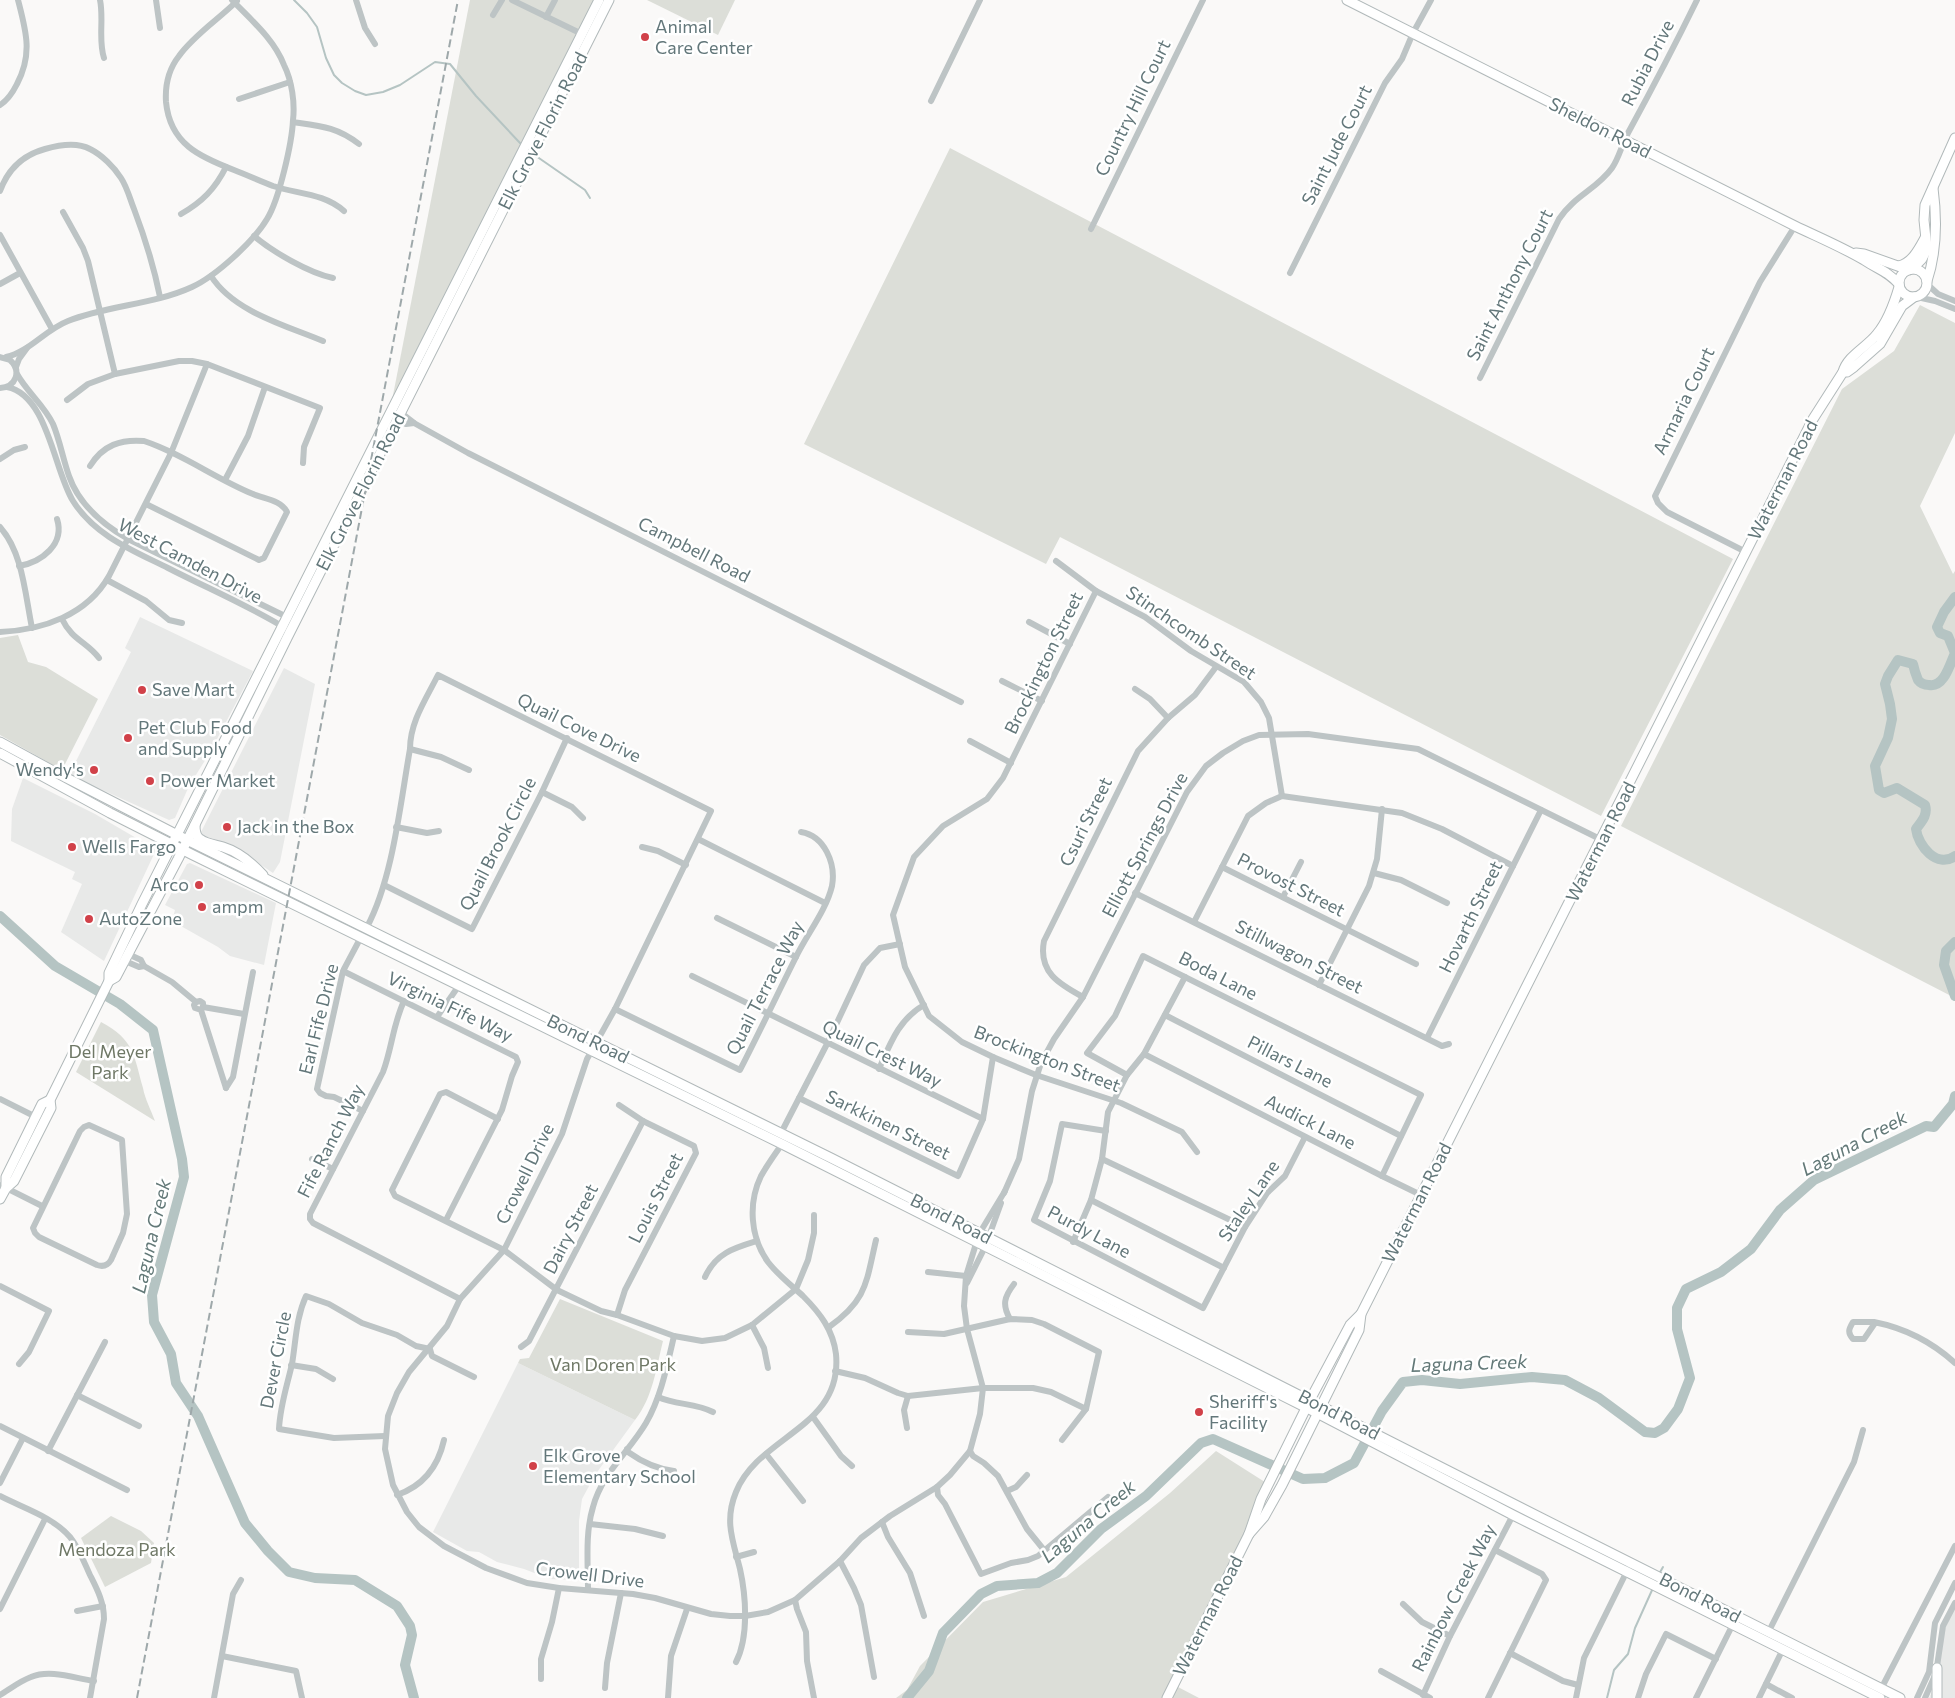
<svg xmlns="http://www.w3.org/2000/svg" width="1955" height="1698" font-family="Commissioner,sans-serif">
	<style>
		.built { fill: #e8e9e8 }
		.green { fill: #dcded8 }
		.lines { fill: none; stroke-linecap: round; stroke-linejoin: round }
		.stream { stroke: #b5c4c3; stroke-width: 2 }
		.river { stroke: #b5c4c3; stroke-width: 10 }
		.major-casing { stroke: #b1b9ba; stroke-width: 11 }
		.minor { stroke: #bdc4c5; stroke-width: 6 }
		.major { stroke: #fff; stroke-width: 9 }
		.rail { stroke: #9ea8aa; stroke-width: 2; stroke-dasharray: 8 4; stroke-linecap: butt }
		.poi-dot { fill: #d14149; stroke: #fff; stroke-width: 2 }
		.labels { text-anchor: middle; stroke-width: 5; stroke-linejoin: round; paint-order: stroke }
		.poi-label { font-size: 18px; fill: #63777a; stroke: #fff; text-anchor: start }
		.street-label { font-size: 18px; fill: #63777a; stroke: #fff }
		.park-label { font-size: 18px; fill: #6f7866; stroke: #fff }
		.water-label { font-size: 19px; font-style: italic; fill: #637978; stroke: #fff }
	</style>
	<rect width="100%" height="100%" fill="#faf9f8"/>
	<g class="built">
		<path d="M140,617L253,671L209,754L189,786L175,818L169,820L69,775L131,652L125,648Z"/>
		<path d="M284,668L315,684L280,862L273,873L237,849L223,842L204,836L201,832Z"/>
		<path d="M23,778L95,814L155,849V852L104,961L61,932L82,884L72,879L75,872L11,841L12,809Z"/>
		<path d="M190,863L276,903L264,965L230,956L218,947L172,921L175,910L165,905L187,864Z"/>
		<path d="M518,1363L635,1420L595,1475L582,1499L579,1521V1577L576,1580L550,1579L524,1569L497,1562L479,1552L467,1551L433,1532Z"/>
		<path d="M1955,1605V1698H1929L1938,1679L1943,1634Z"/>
	</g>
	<g class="green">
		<path d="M470,0H612L380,462Z"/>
		<path d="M647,0H735L718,35Z"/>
		<path d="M950,148L1733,559L1601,816L1060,537L1046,564L804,444Z"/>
		<path d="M1920,305L1955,323V433L1920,506L1953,574L1955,571V998L1621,826L1842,389L1894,351Z"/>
		<path d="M18,635L28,662L46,667L98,699L62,770L0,735V638Z"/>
		<path d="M101,1022C134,1039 134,1056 143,1088C145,1099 151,1110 155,1121L76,1072Z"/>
		<path d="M560,1299L663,1341C656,1369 653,1397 635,1420L518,1363L520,1359L529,1358Z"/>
		<path d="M1216,1451L1268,1484L1240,1552L1178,1687L1199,1698H896L907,1690L920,1666L983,1602L1066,1577L1170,1493Z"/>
		<path d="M111,1516L141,1531L154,1543L151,1563L105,1587L81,1538Z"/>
	</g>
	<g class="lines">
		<g class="stream">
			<path d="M294,0L307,13L317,27L326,58L334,75L342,83L355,91L366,95L383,92L400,85L435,62L450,64L476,96L520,143"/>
			<path d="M536,156L585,190L590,198"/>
			<path d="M1659,1574L1663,1567"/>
			<path d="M1607,1698L1614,1670L1628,1654L1635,1628L1653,1588"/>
		</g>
		<g class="river">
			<path d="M1955,597L1944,612L1937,627L1940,633L1948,636L1955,653C1950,664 1944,688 1929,685C1924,685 1921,684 1918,680C1916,675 1914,669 1913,664L1898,660L1888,676L1885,684L1890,704L1892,719L1888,738L1875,766L1879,790L1884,793L1897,788L1925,805C1928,815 1922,821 1916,829C1918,846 1937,869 1955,856"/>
			<path d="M0,916L55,966L120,1004L153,1030L182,1159L184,1177L152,1295L154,1322L171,1354L176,1383L198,1416L245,1523L268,1551L289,1572L315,1578L355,1580L397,1606L410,1626L412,1635L405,1665L414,1698"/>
			<path d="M1955,942L1946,951L1944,965L1955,996"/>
			<path d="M907,1698L929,1671L943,1633L981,1594L997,1586L1038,1583L1057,1573L1101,1529L1146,1496L1201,1443L1213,1439L1303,1479L1325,1478L1354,1463L1382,1411L1403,1382L1422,1380L1460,1384L1532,1377L1565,1380L1599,1398L1645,1432L1655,1433L1664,1428L1678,1409L1690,1378L1677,1329V1308L1686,1289L1721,1272L1751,1249L1780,1210L1814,1180L1926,1126L1934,1127L1953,1104L1955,1096"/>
		</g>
		<defs>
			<g id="major">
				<path d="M1347,0L1795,226C1818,237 1842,247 1864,260C1879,270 1886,270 1899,284"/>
				<path d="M1856,253L1864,254L1909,270"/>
				<path d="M1899,266C1912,263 1919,249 1925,238"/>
				<path d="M1912,269L1922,259L1927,249L1924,220L1925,205L1955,138"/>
				<circle cx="1913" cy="283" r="14"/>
				<path d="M1927,281C1937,251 1937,218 1933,188"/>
				<path d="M1843,372H1847L1854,367L1880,344L1902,306L1914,297"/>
				<path d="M0,742L55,772L187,840L831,1158L1573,1534L1900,1698"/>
				<path d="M0,753L110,813L193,855L782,1144L1317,1413L1513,1515L1880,1698"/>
				<path d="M195,825C195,830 195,836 200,839C206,844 217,845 223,847C239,852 252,863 263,875"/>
				<path d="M109,981L116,977L178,859L287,638L609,0"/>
				<path d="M6,1188V1177L42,1104L50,1100"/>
				<path d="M0,1199L6,1188L14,1181L51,1108L50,1100L109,981V973L142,904L599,0"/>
				<path d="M1249,1534L1264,1517L1282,1485L1359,1330L1361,1314L1813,419L1843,372C1847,356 1867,347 1877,334C1888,321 1894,304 1899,287"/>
				<path d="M1167,1698L1249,1534L1261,1499L1310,1400L1350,1325L1361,1314"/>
				<path d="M1937,1698V1668"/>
			</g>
		</defs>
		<use href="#major" class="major-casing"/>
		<g class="minor">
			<path d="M100,0C104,19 98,40 104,58"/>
			<path d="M156,0L160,28"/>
			<path d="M356,0L365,28L375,44"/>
			<path d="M512,0L582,34"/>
			<path d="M237,1C219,19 194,35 179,56C168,70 165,86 166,102C170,144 200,157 234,170C247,175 260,181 273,186C297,194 324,193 344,211"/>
			<path d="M493,15L502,0"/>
			<path d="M546,17L555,0"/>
			<path d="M239,99L290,82"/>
			<path d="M931,101L980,0"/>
			<path d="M0,105C8,100 13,92 17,84C33,54 26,31 18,0"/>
			<path d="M293,122C321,126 337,127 359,144"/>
			<path d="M0,191C8,169 23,155 45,149C59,145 77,142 90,149C102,155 114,167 121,178C127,187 130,199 134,209C145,238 154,267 160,297"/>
			<path d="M63,212L83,248L88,261L115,374"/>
			<path d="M181,214C202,202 215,189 226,167"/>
			<path d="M1091,229L1203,0"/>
			<path d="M0,235L52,329"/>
			<path d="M254,236C273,252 309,273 333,278"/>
			<path d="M1290,273L1385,83L1402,59L1413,33L1431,0"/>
			<path d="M211,276C234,312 285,325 323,341"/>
			<path d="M0,284L20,273"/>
			<path d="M1927,284L1938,294L1955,301"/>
			<path d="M1917,297L1935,301L1955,309"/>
			<path d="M0,357L10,360C22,371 16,387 0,388"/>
			<path d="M6,357C29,352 45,330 68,321C107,305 153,305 192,287C216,276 254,241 267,219C279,200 292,143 293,120C295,103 292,81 284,65C274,39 251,20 232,0"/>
			<path d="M16,367L19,359L27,348"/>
			<path d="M17,374C27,392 44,405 53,424C60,441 63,459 69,476C79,505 102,524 128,539L289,618"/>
			<path d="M1480,378L1559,219C1574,196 1597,189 1612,168C1619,158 1622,144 1628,133C1652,89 1675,45 1697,0"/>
			<path d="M7,387C48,395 54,471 73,501C95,536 134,551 168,568C209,589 252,607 290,631"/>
			<path d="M67,400L88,384L115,374L179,361H192L207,364L320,408L304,447L303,463"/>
			<path d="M401,413L414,423L468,453L961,702"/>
			<path d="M398,418L406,424L414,423"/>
			<path d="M0,459L14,450L25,447"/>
			<path d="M90,466C103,445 121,439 144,441C183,454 216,479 253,494C264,499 281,500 287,512L264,558L259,560L146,504"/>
			<path d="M225,480L248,436L265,387"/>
			<path d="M0,527C23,553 25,594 32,628"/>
			<path d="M1746,552L1667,512L1658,503L1655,496L1760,282L1795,226"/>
			<path d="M1056,561L1096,591L1145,617L1191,651L1244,682L1261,702L1269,718L1282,796"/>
			<path d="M19,566C42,562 65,544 57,519"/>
			<path d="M107,580L146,601L169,620L182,623"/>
			<path d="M1096,591L1003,778L987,799L943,826L914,857L893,915L905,967L929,1016L962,1042L993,1057L1036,1075L1121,1103L1182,1132L1197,1152"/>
			<path d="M62,619C72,640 87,642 99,658"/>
			<path d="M1029,622L1070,644"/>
			<path d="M0,632C43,630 87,615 109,576L171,453L207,364"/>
			<path d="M1002,681L1042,701"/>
			<path d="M1135,689L1150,699L1168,718"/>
			<path d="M970,741L1011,763"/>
			<path d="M410,749L441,757L469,770"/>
			<path d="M542,792L572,807L583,818"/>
			<path d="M396,827L427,833L439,831"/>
			<path d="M698,839L825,903"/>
			<path d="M642,847L658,851L686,865"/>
			<path d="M1222,867L1416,964"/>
			<path d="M1374,873L1401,880L1447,903"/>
			<path d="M384,885L472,929L542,792L567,738"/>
			<path d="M1135,893L1442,1046L1449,1044"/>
			<path d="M1283,897L1301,862"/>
			<path d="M717,918L796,957"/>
			<path d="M1194,922L1248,816L1266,803L1282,796L1402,813L1442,829L1513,866"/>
			<path d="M367,927C393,878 400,805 410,749C410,722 426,699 438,675L711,811L615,1009L587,1059L562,1134L504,1250L460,1299L447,1326L409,1372L397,1393L388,1416L385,1449L393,1485L407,1512L419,1527L444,1546L486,1568L527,1583L559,1588L633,1594L655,1598L711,1614L730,1616H745L768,1612L795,1600L840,1561L861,1538L890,1516L937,1487L950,1475L970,1451L980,1414L983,1388L967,1329L964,1306L966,1276L979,1234L1005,1191"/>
			<path d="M361,937L343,971L317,1089L320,1093L326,1096L334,1097L363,1111"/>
			<path d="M128,954L141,960L144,966L172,982L196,1002"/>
			<path d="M125,961L139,967L144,966"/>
			<path d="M343,971L516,1057L518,1062L512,1076L502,1110L446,1220"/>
			<path d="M692,976L983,1119"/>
			<path d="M1319,985L1369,886L1377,859L1382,809"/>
			<path d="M1083,997C1059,984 1038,972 1044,941L1138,751L1168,718L1195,695L1216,667"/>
			<path d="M404,1001C393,1024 392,1048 383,1072L310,1214V1219L313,1223L460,1299"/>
			<path d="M203,1007L244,1014"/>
			<path d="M615,1009L740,1070C759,1033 777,995 796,957C807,934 826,911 832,886C836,864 825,836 801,832"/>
			<path d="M201,1010L195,1008L194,1005L196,1002L200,1001L203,1003V1007L201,1010L226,1088"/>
			<path d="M1165,1015L1401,1136"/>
			<path d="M437,1017L460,984"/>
			<path d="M1427,1038L1541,810"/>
			<path d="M879,1069C890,1044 899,1019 924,1005"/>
			<path d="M1127,1075L1087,1053L1115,1016L1143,956L1421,1095L1382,1176L1144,1054"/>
			<path d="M226,1088L233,1077L253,972"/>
			<path d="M799,1098L958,1176L983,1119L993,1057"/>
			<path d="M0,1099L36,1117"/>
			<path d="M498,1119L446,1092L440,1094L392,1190L395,1196L504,1250L557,1290L601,1311L617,1315L674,1336L702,1341L725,1338L752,1325L796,1289L808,1260L814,1233V1215"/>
			<path d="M89,1125L122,1140L127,1214L123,1233L111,1260C108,1265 103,1267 97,1265L39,1237L35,1233L33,1228L80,1131L84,1127Z"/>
			<path d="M1106,1131L1062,1124L1050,1181L1034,1220L1203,1308L1245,1227L1267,1193L1285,1176L1305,1137"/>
			<path d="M781,1133L827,1044L864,965L880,948L900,944"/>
			<path d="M312,1159L333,1169"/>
			<path d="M1102,1159L1245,1227"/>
			<path d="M1382,1176L1421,1195"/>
			<path d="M0,1185L42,1206"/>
			<path d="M1004,1193L1019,1159L1032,1091L1041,1063L1054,1039L1083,997L1187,792L1206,766L1223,753L1243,741L1259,735L1308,734L1418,749L1602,840"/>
			<path d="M1091,1200L1224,1268"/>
			<path d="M1073,1242L1091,1200L1102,1159L1108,1112L1127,1075L1144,1054L1185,977"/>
			<path d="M928,1272L966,1276"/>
			<path d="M705,1277C716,1253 734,1248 757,1241"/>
			<path d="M967,1283L985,1247L1001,1203"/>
			<path d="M0,1286L49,1311L29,1352L19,1364"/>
			<path d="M617,1315L625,1290L696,1153L694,1146L643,1121L619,1105"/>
			<path d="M1010,1319C1002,1305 1004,1297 1014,1284"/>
			<path d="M1875,1323L1864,1339H1853C1847,1332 1849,1329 1853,1322H1874C1904,1328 1932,1342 1955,1363"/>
			<path d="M752,1325L764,1348L768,1368"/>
			<path d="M829,1327C867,1300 866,1283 876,1240"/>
			<path d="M908,1332L944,1334L1010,1319L1032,1320L1044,1324L1099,1352L1086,1409L1062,1440"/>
			<path d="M521,1347L529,1341L643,1121"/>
			<path d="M291,1365L316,1369L333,1379"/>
			<path d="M835,1371L865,1378L898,1393L908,1396L983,1388H1033L1051,1392L1086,1409"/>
			<path d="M77,1395L139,1426"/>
			<path d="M658,1397C676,1405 695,1403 713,1412"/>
			<path d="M813,1417L841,1456L852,1466"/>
			<path d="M0,1426L127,1490"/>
			<path d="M907,1428L904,1410L908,1396"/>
			<path d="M385,1436L334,1438L279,1429C280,1406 287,1386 292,1364C296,1340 296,1318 306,1296L329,1304L362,1323L397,1335L416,1346L430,1349L432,1356L474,1377"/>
			<path d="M627,1449L628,1452C642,1462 657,1469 674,1471"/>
			<path d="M48,1451L105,1342"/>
			<path d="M970,1451L973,1456L984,1463L998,1476L1027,1529L1044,1550"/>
			<path d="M766,1454L803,1501"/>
			<path d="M0,1483L23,1438"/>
			<path d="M937,1487L938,1495L945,1504L981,1574L1011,1563L1028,1560L1038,1556L1108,1497"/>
			<path d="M1007,1491L1016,1487L1027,1475"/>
			<path d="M397,1495C423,1486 438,1467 444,1440"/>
			<path d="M0,1496C23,1508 53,1517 70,1537C79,1548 84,1562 90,1575C97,1589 104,1602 104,1619L90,1698"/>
			<path d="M882,1522L888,1537L910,1573L924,1616"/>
			<path d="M590,1524L635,1529L663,1536"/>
			<path d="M736,1557L754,1552"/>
			<path d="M840,1561L854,1588L861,1605L874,1677"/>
			<path d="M588,1590C588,1563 585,1533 593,1507C602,1473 629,1452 646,1423C661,1397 667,1366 674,1336"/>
			<path d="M795,1600L797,1609L806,1632L807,1661L814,1698"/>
			<path d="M1403,1604L1422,1622L1450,1636"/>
			<path d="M0,1609L45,1519"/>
			<path d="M77,1611L103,1606"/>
			<path d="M1768,1633L1854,1462L1863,1430"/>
			<path d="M1510,1653L1563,1681L1578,1685"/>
			<path d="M222,1656L296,1671L302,1698"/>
			<path d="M736,1662C749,1637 746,1596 740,1569C733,1541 724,1521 736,1492C759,1435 843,1428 836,1354C833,1330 820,1313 803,1296C791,1285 778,1275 768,1262C750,1237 748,1203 761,1176C767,1165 775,1154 782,1144"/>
			<path d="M1381,1671L1430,1698"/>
			<path d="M541,1679V1659L552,1622L559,1588"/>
			<path d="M1766,1684L1792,1698"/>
			<path d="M605,1688L607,1663L621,1593"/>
			<path d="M1881,1689L1955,1546"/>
			<path d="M0,1695C10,1689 20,1681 31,1677C50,1669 74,1678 94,1681"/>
			<path d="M1423,1695L1450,1636L1513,1515"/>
			<path d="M214,1698L233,1594L241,1580"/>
			<path d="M668,1698L671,1656L687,1609"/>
			<path d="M1488,1698L1546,1580L1542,1574L1495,1550"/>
			<path d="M1576,1698L1584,1658L1628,1569"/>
			<path d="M1638,1698L1646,1674L1666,1634L1716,1659"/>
			<path d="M1696,1698L1733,1624"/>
			<path d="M1759,1698L1783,1649"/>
			<path d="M1917,1698L1929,1672L1935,1623L1955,1583"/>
			<path d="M1925,1698L1936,1673L1943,1626L1955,1603"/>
		</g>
		<use href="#major" class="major"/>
		<path class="rail" d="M137,1698L458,0"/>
	</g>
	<g class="poi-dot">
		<circle cx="645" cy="37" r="5"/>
		<circle cx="142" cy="690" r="5"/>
		<circle cx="128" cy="738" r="5"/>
		<circle cx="94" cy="770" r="5"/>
		<circle cx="150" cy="781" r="5"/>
		<circle cx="227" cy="827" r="5"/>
		<circle cx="72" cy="847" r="5"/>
		<circle cx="199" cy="885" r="5"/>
		<circle cx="202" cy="907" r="5"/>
		<circle cx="89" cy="919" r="5"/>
		<circle cx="1199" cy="1412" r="5"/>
		<circle cx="533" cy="1466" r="5"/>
	</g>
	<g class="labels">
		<g class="poi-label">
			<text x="655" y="33">Animal<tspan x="655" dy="21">Care Center</tspan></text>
			<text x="152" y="696">Save Mart</text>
			<text x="138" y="734">Pet Club Food<tspan x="138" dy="21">and Supply</tspan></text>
			<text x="84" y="776" text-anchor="end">Wendy's</text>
			<text x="160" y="787">Power Market</text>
			<text x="237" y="833">Jack in the Box</text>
			<text x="82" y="853">Wells Fargo</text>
			<text x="189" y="891" text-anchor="end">Arco</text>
			<text x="212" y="913">ampm</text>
			<text x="99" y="925">AutoZone</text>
			<text x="1209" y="1408">Sheriff's<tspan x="1209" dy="21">Facility</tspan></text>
			<text x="543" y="1462">Elk Grove<tspan x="543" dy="21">Elementary School</tspan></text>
		</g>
		<g class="street-label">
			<text transform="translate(1648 63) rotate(-63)" y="6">Rubia Drive</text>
			<text transform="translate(1133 108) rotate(-64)" y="6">Country Hill Court</text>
			<text transform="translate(1600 128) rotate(27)" y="6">Sheldon Road</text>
			<text transform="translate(543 131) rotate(-63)" y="6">Elk Grove Florin Road</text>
			<text transform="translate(1337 145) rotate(-63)" y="6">Saint Jude Court</text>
			<text transform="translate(1510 285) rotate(-63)" y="6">Saint Anthony Court</text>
			<text transform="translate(1684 401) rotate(-64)" y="6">Armaria Court</text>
			<text transform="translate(1783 480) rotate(-63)" y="6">Waterman Road</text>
			<text transform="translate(361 492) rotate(-63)" y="6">Elk Grove Florin Road</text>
			<text transform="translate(694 550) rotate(27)" y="6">Campbell Road</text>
			<text transform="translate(190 561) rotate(28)" y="6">West Camden Drive</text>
			<text transform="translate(1191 633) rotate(34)" y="6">Stinchcomb Street</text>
			<text transform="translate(1044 663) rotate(-64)" y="6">Brockington Street</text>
			<text transform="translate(579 728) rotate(26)" y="6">Quail Cove Drive</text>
			<text transform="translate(1086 822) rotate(-64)" y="6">Csuri Street</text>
			<text transform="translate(1601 842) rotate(-63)" y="6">Waterman Road</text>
			<text transform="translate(498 844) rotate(-63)" y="6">Quail Brook Circle</text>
			<text transform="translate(1145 845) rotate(-62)" y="6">Elliott Springs Drive</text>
			<text transform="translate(1291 885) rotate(27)" y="6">Provost Street</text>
			<text transform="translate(1471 917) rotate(-64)" y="6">Hovarth Street</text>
			<text transform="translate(1299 957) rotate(27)" y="6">Stillwagon Street</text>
			<text transform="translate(1218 976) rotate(27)" y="6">Boda Lane</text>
			<text transform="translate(765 988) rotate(-63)" y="6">Quail Terrace Way</text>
			<text transform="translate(450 1007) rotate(26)" y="6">Virginia Fife Way</text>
			<text transform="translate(319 1019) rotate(-76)" y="6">Earl Fife Drive</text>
			<text transform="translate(588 1039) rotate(26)" y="6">Bond Road</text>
			<text transform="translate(882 1054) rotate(26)" y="6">Quail Crest Way</text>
			<text transform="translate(1047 1059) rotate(21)" y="6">Brockington Street</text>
			<text transform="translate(1290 1062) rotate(27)" y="6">Pillars Lane</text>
			<text transform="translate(1310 1122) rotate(27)" y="6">Audick Lane</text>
			<text transform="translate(888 1125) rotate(26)" y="6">Sarkkinen Street</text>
			<text transform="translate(331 1141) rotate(-63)" y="6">Fife Ranch Way</text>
			<text transform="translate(525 1174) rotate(-64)" y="6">Crowell Drive</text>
			<text transform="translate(656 1198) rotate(-63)" y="6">Louis Street</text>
			<text transform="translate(1249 1201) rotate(-56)" y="6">Staley Lane</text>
			<text transform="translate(1417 1203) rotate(-63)" y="6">Waterman Road</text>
			<text transform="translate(951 1219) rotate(27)" y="6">Bond Road</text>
			<text transform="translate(571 1229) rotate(-63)" y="6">Dairy Street</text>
			<text transform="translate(1089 1232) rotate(28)" y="6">Purdy Lane</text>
			<text transform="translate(276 1360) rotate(-79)" y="6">Dever Circle</text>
			<text transform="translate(1339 1415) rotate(27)" y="6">Bond Road</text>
			<text transform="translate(590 1575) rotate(7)" y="6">Crowell Drive</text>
			<text transform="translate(1454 1598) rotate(-63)" y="6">Rainbow Creek Way</text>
			<text transform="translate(1700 1598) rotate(27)" y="6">Bond Road</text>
			<text transform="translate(1208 1616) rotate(-63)" y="6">Waterman Road</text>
		</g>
		<g class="park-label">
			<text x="110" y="1058">Del Meyer<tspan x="110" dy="21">Park</tspan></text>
			<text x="613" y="1371">Van Doren Park</text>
			<text x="117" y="1556">Mendoza Park</text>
		</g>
		<g class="water-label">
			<text transform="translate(1854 1143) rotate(-28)" y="7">Laguna Creek</text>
			<text transform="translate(151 1236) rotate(-77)" y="7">Laguna Creek</text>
			<text transform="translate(1469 1363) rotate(-2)" y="7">Laguna Creek</text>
			<text transform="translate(1088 1521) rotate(-40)" y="7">Laguna Creek</text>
		</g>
	</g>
</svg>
